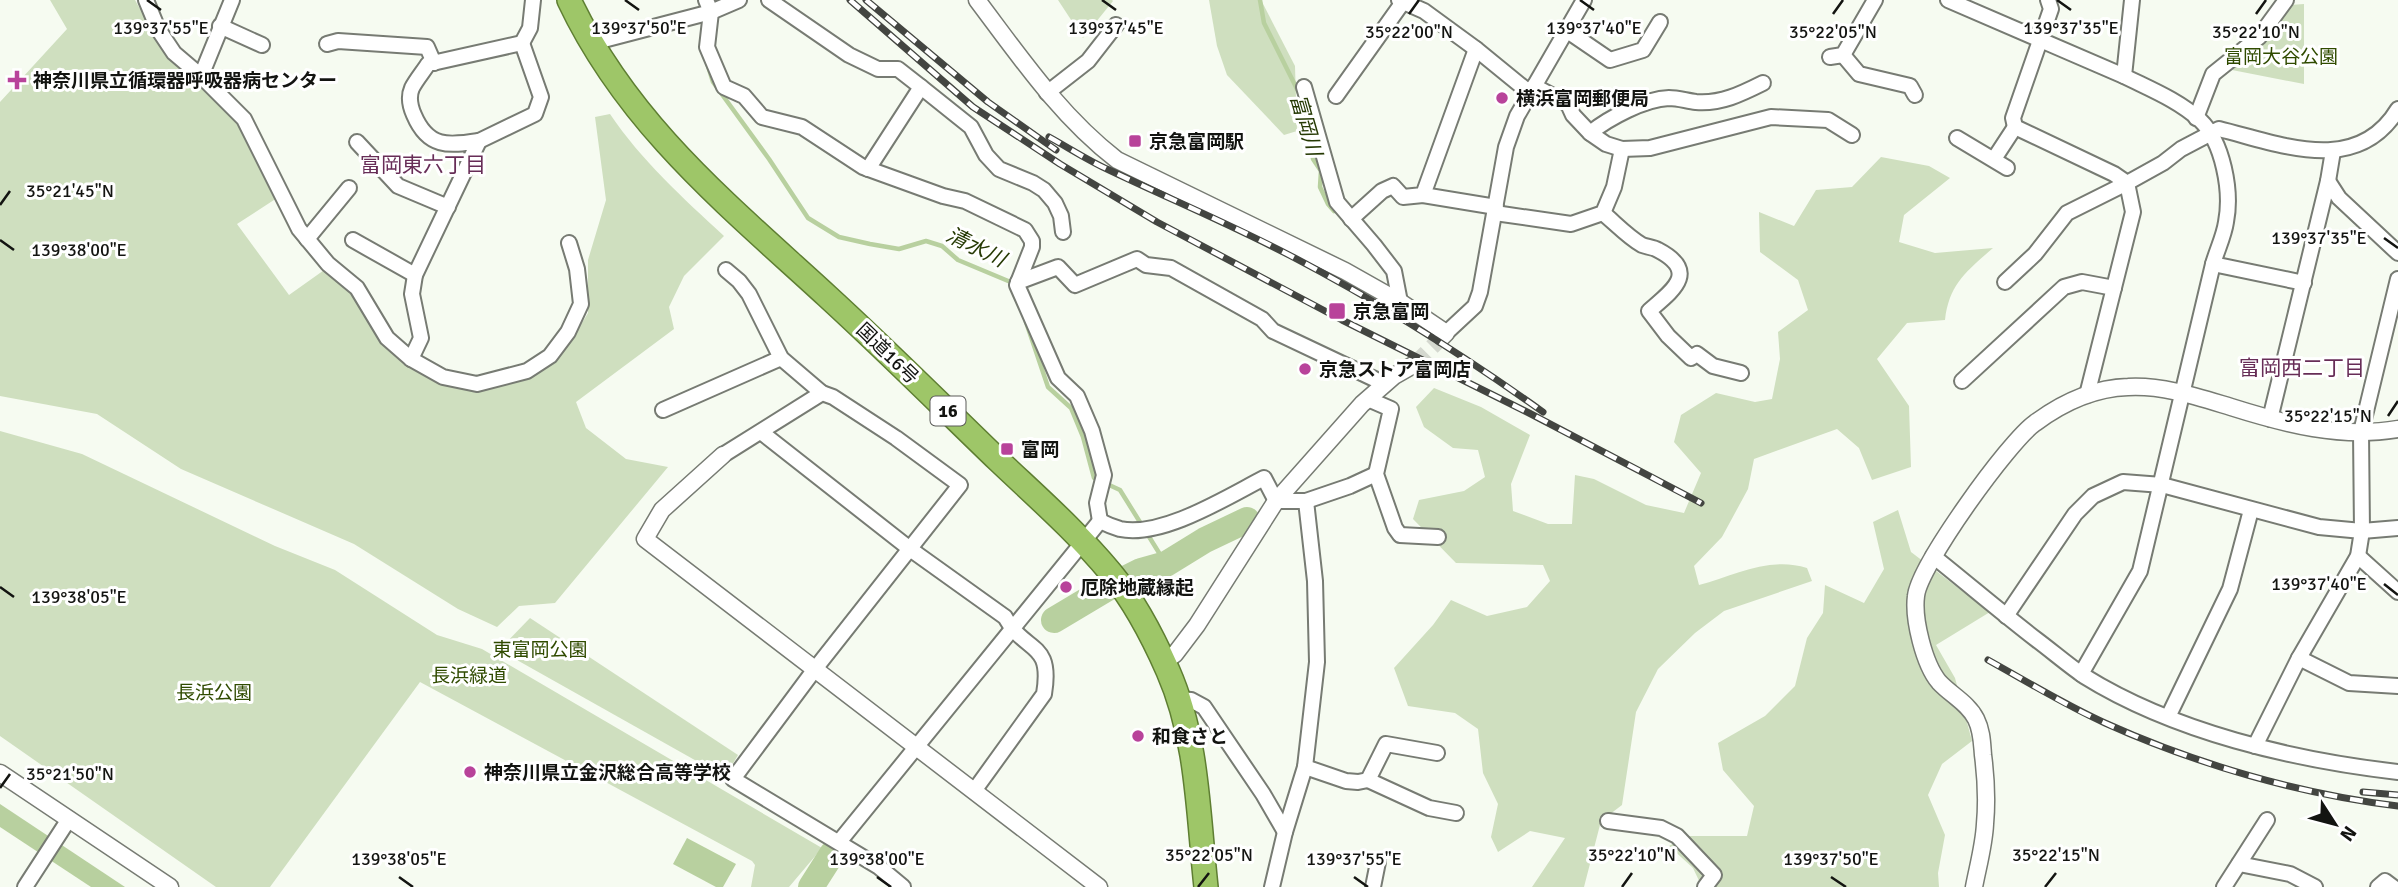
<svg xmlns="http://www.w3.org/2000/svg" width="2398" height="887" font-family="Signika,'Noto Sans JP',sans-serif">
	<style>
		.green { fill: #cfdfbf }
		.water { fill: #b8d09f }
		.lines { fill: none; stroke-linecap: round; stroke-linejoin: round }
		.stream { stroke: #b8d09f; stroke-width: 4.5 }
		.river { stroke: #b8d09f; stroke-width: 26 }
		.tertiary-tunnel { stroke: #d4d8cf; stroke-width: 16; stroke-dasharray: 16 8; stroke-linecap: butt }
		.minor-casing { stroke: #777b73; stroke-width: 18 }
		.tertiary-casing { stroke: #777b73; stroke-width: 19 }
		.trunk-casing { stroke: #5e7e32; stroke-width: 26 }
		.minor { stroke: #fff; stroke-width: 14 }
		.tertiary { stroke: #fff; stroke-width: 16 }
		.trunk { stroke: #9ec668; stroke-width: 23 }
		.rail-casing { stroke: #434541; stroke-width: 7 }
		.rail { stroke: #fff; stroke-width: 4.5; stroke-dasharray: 13; stroke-linecap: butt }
		.ticks { fill: none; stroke: #131411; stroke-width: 2.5 }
		.poi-dot { fill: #b8439a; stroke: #fff; stroke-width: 2.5 }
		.labels { text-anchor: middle; stroke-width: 6; stroke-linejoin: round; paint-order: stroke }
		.shield { fill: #fff; stroke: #5a5a58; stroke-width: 2 }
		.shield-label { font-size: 18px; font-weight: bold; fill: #131411 }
		.park-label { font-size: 19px; fill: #304b00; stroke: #fff }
		.poi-label { font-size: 19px; font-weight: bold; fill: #131411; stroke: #fff; text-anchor: start }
		.street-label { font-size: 19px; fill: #131411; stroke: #fff }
		.water-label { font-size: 21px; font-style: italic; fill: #263a04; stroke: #fff }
		.neighbourhood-label { font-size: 21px; fill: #672d57; stroke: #fff }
		.ticks-label { font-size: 18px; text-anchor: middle; fill: #131411; stroke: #fff; stroke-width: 6; stroke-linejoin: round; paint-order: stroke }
	</style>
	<rect width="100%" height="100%" fill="#f6fbf1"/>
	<g class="green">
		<path d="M50,0H135L167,57L241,121L277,198L237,224L289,295L327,268L353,290L383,340L477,388L553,361L574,336L588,313V260L606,200L595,117L610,114C641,160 683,198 724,236L684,276L669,307L674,329L576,402L586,428L626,459L668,467L555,603L519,606L497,627L458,609L354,544L181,469L97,414L0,396V102L67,29Z"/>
		<path d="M1058,0H1112L1113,1L1083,38Z"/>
		<path d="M1209,0H1261L1295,66L1297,131L1284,135L1227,75L1217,46Z"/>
		<path d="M2304,4V84L2232,70L2260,44L2290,5Z"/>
		<path d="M1881,157L1929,166L1950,178L1904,215L1899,242L1935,253L1993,248C1967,271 1949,284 1945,320L1907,323L1877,359L1909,406L1911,467L1872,480L1859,448L1837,429L1754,459L1748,489L1722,537L1694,566L1699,585C1734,576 1769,556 1807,568L1812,581L1724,611L1695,633L1658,669L1636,712L1622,805L1601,821L1584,887H1532L1565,838L1530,831L1498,852L1491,837L1498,804L1483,773L1478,729L1455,713L1408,706L1394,668L1433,625L1451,600L1487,616L1527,607L1550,581L1543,565L1456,563L1413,519L1419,500L1464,491L1485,477L1478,450L1453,448L1424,427L1416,407L1434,388L1481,407L1530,435L1511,484L1513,511L1548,524H1572L1575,475L1594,479L1646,505L1684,513L1701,473L1674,442L1681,415L1716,393L1755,402L1772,399L1780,359L1778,332L1808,310L1798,280L1760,252L1759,212L1794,226L1816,190L1852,187Z"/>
		<path d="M0,431L82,454L275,546L335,570L437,635L482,649L822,848L789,887H751L755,865L752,861L420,682L270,887H216L0,736Z"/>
		<path d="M1898,510L1911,552L1990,612L1936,645L1955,678L1972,741L1942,764L1928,795L1945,835L1938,873L1939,887H1702L1693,868L1669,846L1687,836H1747L1754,806L1723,770L1718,743L1765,716L1795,686L1807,638L1823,613L1825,585L1864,603L1884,569L1873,522Z"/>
		<path d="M530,618L738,755L725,777L499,650Z"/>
	</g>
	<g class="water">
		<path d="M0,804L125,887H91L0,827Z"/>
		<path d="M687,838L736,864L723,887H716L673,864Z"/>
	</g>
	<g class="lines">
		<g class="stream">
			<path d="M1260,0L1264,23L1300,95"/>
			<path d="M708,66L713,82L769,159L808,218L839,237L870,244L899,249L926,241L942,246L958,260L1013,283"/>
			<path d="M1306,117L1313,159L1321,171L1320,187L1328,204L1334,211"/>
			<path d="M1026,322L1048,387L1071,408L1083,437L1094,478L1120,490L1166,564"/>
		</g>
		<g class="river">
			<path d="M1054,620L1111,586L1141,571L1166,564L1205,540L1247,520"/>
			<path d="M811,887L832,854"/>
		</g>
		<path class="tertiary-tunnel" d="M1415,364L1442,337"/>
		<defs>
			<g id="minor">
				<path d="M146,0L158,29L174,53L201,76L244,119L299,229L328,264L357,288L387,338L411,359L443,377L477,384L527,371L550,356L568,332L581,304L577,269L569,243"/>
				<path d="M706,0L711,12L707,47L724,87L744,96L762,117L802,127L863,167L943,196L965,201L1025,230L1032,241V247L1017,285L1058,378L1077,396L1092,431L1104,475L1097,503L1100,521"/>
				<path d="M769,0L849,55L878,69H898L921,87L971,127L986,155L999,169L1033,183L1044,190L1055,203L1061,216L1063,232"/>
				<path d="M1399,0L1424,11L1476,49L1530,93"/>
				<path d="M1948,0L2124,76"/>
				<path d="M2048,0L2051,9L2013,118L2015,127L2114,174L2127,183L2133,212L2087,395"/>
				<path d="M220,26L262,45"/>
				<path d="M1566,30L1610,60L1643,50L1660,22"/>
				<path d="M592,43L711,12L739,0"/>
				<path d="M327,44L338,41L427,47L434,63"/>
				<path d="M1843,55L1859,74L1910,86L1915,95"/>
				<path d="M1830,57L1843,55L1875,0"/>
				<path d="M201,76L232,0"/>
				<path d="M1534,86L1568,104L1573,115L1590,133L1606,144L1622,149L1650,148L1771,117L1828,120L1852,135"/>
				<path d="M1304,87L1337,202L1374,245L1394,271L1400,302"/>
				<path d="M1047,93L1088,61L1116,25"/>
				<path d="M1336,96L1403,2"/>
				<path d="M2196,118L2213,74L2259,37L2286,0"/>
				<path d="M1590,133C1609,118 1644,99 1669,98C1678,98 1687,101 1696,102C1721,104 1741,94 1763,83"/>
				<path d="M1957,138L2007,168"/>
				<path d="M479,141L535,114L541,97L522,43"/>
				<path d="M357,142L398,186L448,207"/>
				<path d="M1994,159L2015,127"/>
				<path d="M868,169L921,87"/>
				<path d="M2328,181L2339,198L2398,253"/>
				<path d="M1423,195L1496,207"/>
				<path d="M1495,213L1571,224L1603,213L1614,187L1622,149"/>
				<path d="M1603,213C1615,223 1628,237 1642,245C1647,247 1653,247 1658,250C1700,272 1672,291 1649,311L1668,336L1691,358L1697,354L1713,366L1741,373"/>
				<path d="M1351,219L1382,191L1393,186L1403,197L1423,195L1476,49"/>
				<path d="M307,239L349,188"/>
				<path d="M353,240L415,275"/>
				<path d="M2213,264L2304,283"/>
				<path d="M726,270L739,281L749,294L781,358L822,393"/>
				<path d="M1018,282L1058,267L1075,285L1137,259L1146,265L1171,268L1262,319L1273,331L1385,384"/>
				<path d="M2005,282L2035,254L2067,213L2127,183L2163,163L2181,149L2219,129C2280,144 2357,177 2398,109"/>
				<path d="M1446,333L1475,306L1480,292L1506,147L1517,116L1584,0"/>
				<path d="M411,359L421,338L412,294L415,275L479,141C448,146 428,148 414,115C410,106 408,97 412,88C416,80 423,72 428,64L522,43L530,28L533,0"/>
				<path d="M1962,381L2064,287L2082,282L2114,288"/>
				<path d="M1368,399L1391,409L1376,474L1395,528L1400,535L1438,537"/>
				<path d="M663,410L781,358"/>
				<path d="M2270,419L2328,181L2333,151"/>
				<path d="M761,432L910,549L1005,617C1025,654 1053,640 1044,694L974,791"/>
				<path d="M723,455L822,393L833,397L896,438L960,485L815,669L733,779L879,867L903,887"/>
				<path d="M1933,556C1968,584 2002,613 2037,640C2053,652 2068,665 2084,676C2174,732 2293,760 2398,772"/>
				<path d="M2358,556L2398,592"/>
				<path d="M2006,616L2075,514L2093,496L2123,482L2162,485L2319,527L2362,531L2398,528"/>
				<path d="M2299,658L2349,683L2398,686"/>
				<path d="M2081,674L2140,571L2213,264C2217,250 2224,236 2226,222C2232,191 2223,142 2200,120C2178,100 2150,89 2124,76L2132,0"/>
				<path d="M1178,699L1191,700L1204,707L1263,794L1285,832"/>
				<path d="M2168,717L2230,589L2251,510"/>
				<path d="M2255,746L2299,658L2358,556L2362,531L2361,432L2398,279"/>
				<path d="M1305,767L1346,781L1358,782L1368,780L1386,744L1437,753"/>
				<path d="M1368,780L1429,808L1456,813"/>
				<path d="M1608,821L1661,828L1677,836L1714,875L1705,887"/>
				<path d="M839,842L1100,521C1106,524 1113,527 1120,529C1162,538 1227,497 1264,478L1276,501H1306L1350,486L1376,474"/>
				<path d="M2239,864L2290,874L2315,887"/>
				<path d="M25,887L69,819"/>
				<path d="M1272,887L1285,832L1305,767L1317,662L1315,581L1306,501"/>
				<path d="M1373,887L1378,862"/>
				<path d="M2224,887L2267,820"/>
				<path d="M2378,887L2385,881L2393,887"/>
			</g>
			<g id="tertiary">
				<path d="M977,0C1020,57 1060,116 1117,160L1345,271L1400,302L1446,333L1442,337"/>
				<path d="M723,455L662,510L645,539L1099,887"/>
				<path d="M1164,662L1175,654L1197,625L1276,501L1362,404L1394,376L1415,364"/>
				<path d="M0,773L170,887"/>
				<path d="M1974,887C1978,866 1984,845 1985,824C1987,802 1986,778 1983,755C1982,743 1982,731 1976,719C1968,703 1951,695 1939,682C1924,664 1913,619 1916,596C1919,566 2009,441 2035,423C2062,403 2094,388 2128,387C2163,385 2198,397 2231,407C2285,424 2341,439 2398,429"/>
			</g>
			<path id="trunk" d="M569,0C628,125 728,205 827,296C886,350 942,406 999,461C1037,497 1077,532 1111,573C1135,602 1153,637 1168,671C1198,739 1198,814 1206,887"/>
		</defs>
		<use href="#minor" class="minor-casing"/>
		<use href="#tertiary" class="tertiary-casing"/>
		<use href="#trunk" class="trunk-casing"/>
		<use href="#minor" class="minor"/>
		<use href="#tertiary" class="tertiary"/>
		<use href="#trunk" class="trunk"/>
		<defs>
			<g id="rail">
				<path d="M850,0L973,107L1060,164L1157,222L1342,320L1529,413L1701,503"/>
				<path d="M866,0L988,102L1056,150"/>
				<path d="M1049,137C1069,148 1089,161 1109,170C1170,199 1232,225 1291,256C1379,302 1463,355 1543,412"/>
				<path d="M1988,660C2026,681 2065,705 2105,723C2196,764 2299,794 2398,806"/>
				<path d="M2363,792L2398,795"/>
			</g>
		</defs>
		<use href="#rail" class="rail-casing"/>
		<use href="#rail" class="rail"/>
	</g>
	<path class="ticks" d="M147,0L161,10M625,0L639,10M1102,0L1116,10M1580,0L1594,10M2057,0L2071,10M1409,14L1419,0M1833,14L1843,0M2256,14L2266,0M0,205L10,191M2384,238L2398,248M0,240L14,250M2388,416L2398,401M2384,584L2398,595M0,587L14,597M0,788L10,774M399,877L413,887M877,877L891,887M1354,877L1368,887M1831,877L1846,887M1198,887L1209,873M1622,887L1632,873M2045,887L2056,873"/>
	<g class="poi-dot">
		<path d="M13.5 69.5h7v7h7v7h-7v7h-7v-7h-7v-7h7z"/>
		<circle cx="1502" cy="98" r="7"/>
		<rect x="1128" y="134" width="14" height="14" rx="3.5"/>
		<rect x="1328" y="302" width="18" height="18" rx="3.5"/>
		<circle cx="1305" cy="369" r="7"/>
		<rect x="1000" y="442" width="14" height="14" rx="3.5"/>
		<circle cx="1066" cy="587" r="7"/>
		<circle cx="1138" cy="736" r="7"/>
		<circle cx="470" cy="772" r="7"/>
	</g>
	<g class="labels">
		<rect class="shield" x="930.5" y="396.5" width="35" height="29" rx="5"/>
		<g class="shield-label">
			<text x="948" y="417">16</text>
		</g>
		<g class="park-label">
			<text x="2281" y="63">富岡大谷公園</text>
			<text x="540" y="656">東富岡公園</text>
			<text x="469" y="682">長浜緑道</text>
			<text x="214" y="699">長浜公園</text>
		</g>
		<g class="poi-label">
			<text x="33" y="87">神奈川県立循環器呼吸器病センター</text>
			<text x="1516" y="105">横浜富岡郵便局</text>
			<text x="1149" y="148">京急富岡駅</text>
			<text x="1353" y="318">京急富岡</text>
			<text x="1319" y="376">京急ストア富岡店</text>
			<text x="1021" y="456">富岡</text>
			<text x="1080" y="594">厄除地蔵縁起</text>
			<text x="1152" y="743">和食さと</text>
			<text x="484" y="779">神奈川県立金沢総合高等学校</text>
		</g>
		<g class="street-label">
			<text transform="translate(888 353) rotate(44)" y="7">国道16号</text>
		</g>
		<g class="water-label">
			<text transform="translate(1306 125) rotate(74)" y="7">富岡川</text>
			<text transform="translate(976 247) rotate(26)" y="7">清水川</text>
		</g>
		<g class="neighbourhood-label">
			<text x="423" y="172">富岡東六丁目</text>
			<text x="2302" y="375">富岡西二丁目</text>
		</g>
	</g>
	<g class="ticks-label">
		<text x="161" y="34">139°37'55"E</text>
		<text x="639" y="34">139°37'50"E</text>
		<text x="1116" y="34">139°37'45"E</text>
		<text x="1594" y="34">139°37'40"E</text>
		<text x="2071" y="34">139°37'35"E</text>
		<text x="1409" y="38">35°22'00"N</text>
		<text x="1833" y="38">35°22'05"N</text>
		<text x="2256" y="38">35°22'10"N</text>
		<text x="70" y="197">35°21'45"N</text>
		<text x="2319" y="244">139°37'35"E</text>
		<text x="79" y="256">139°38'00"E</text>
		<text x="2328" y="422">35°22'15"N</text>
		<text x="2319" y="590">139°37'40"E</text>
		<text x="79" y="603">139°38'05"E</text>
		<text x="70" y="780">35°21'50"N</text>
		<text x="1209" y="861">35°22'05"N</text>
		<text x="1632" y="861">35°22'10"N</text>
		<text x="2056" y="861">35°22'15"N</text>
		<text x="399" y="865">139°38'05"E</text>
		<text x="877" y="865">139°38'00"E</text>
		<text x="1354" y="865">139°37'55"E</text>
		<text x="1831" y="865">139°37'50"E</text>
	</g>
	<g transform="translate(2335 824) rotate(126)" stroke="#ffffff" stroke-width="5" paint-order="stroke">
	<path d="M0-5L12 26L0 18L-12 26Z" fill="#131411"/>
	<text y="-10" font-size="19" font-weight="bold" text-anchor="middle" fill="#131411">N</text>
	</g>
</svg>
